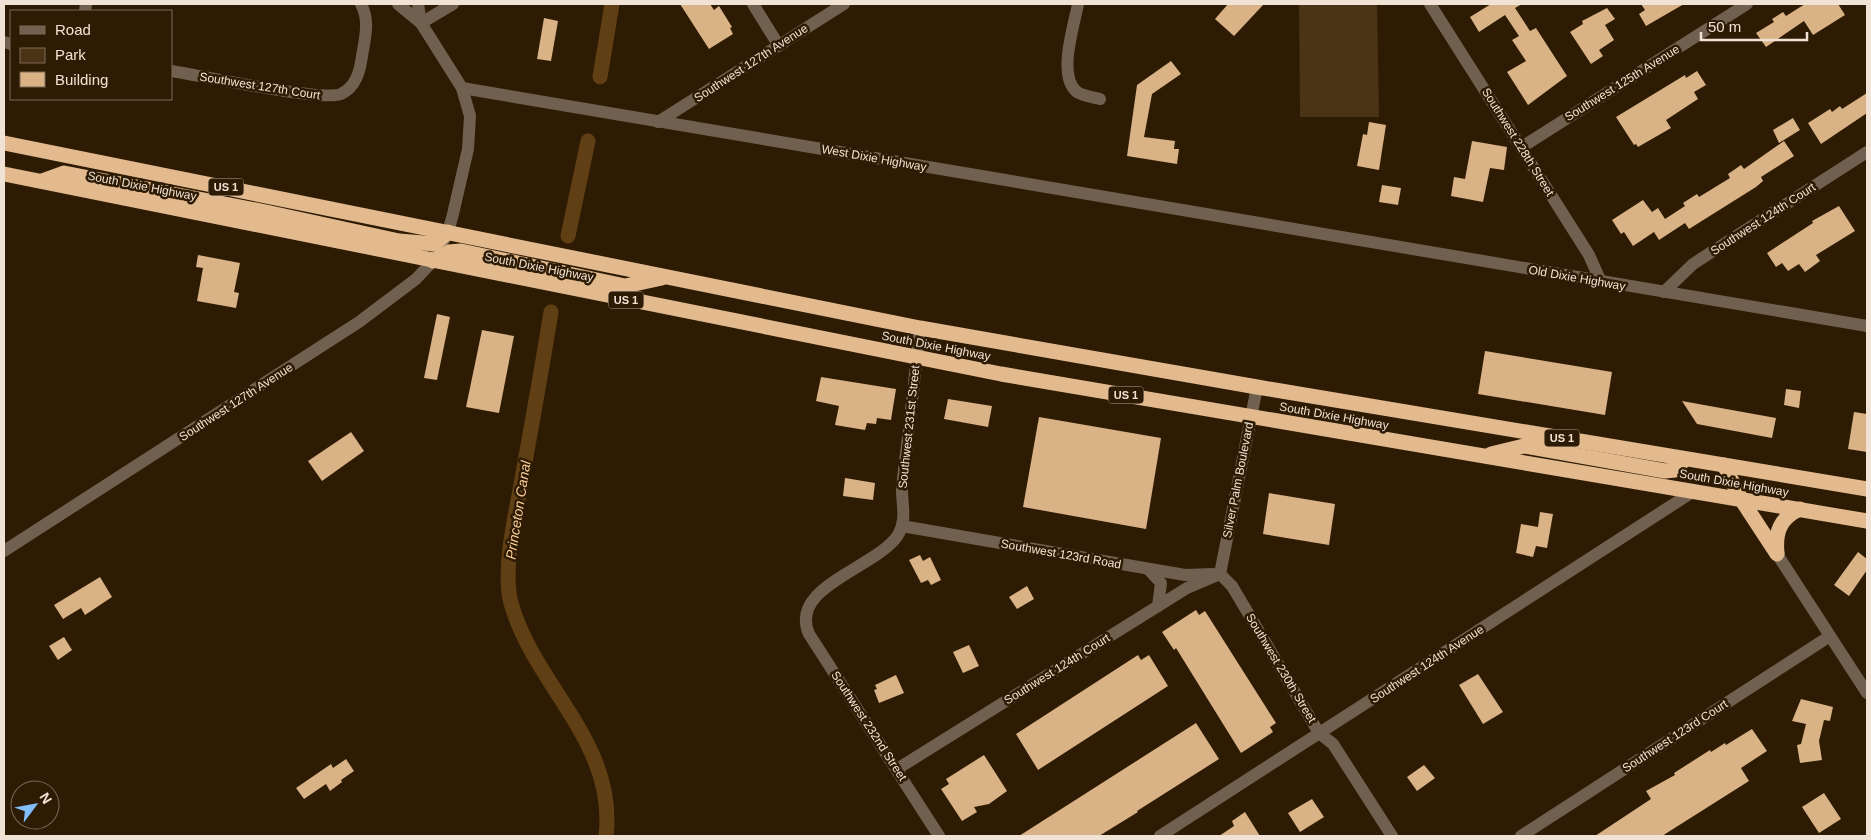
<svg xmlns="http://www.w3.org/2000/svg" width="1871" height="840" font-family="Arial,sans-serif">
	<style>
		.green { fill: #4b3316 }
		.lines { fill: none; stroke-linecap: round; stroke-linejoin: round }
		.canal { stroke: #613f14; stroke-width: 15 }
		.building { fill: #d9b286 }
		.minor { stroke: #70604f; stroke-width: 12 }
		.highway { stroke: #e2ba8e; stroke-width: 15 }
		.labels { text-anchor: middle; stroke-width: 5; stroke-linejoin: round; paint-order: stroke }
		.shield { fill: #2e1b03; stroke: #b6a796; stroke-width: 1 }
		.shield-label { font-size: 11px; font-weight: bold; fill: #f0e3d5 }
		.street-label { font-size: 12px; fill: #f0e3d5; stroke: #2e1b03 }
		.water-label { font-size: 14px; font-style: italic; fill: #facd9a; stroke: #2e1b03 }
	</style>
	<rect width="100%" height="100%" fill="#2e1b03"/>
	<path class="green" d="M1299,4H1377L1379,117H1300Z"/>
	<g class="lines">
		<g class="canal">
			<path d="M600,77L612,4"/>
			<path d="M568,236L588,141"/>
			<path d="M551,312C542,368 532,423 522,479C516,513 502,569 511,603C534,686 617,742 606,836"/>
		</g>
	</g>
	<g class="building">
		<path d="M680,4H710L714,10L719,6L732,27L730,28L733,34L709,49Z"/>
		<path d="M1228,4H1264L1234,36L1215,19Z"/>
		<path d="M1491,4H1522L1515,8L1530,31L1536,28L1567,76L1528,105L1507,72L1526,61L1512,40L1519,36L1505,15L1479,32L1470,17Z"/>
		<path d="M1641,4H1684L1646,26L1639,14L1645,10Z"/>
		<path d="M1805,4H1838L1845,15L1813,35L1804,21L1766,47L1756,33L1774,22L1772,19L1783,12L1786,16Z"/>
		<path d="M1607,8L1615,19L1605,25L1614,40L1599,50L1603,56L1591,64L1570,32L1583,24L1582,21Z"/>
		<path d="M544,18L558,21L551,61L537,59Z"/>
		<path d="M1171,61L1181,74L1152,94L1144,137L1175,141L1174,149H1179L1177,164L1127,156L1137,85Z"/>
		<path d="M1697,71L1706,85L1694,92L1698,99L1666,120L1671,128L1638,147L1636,144L1634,145L1616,117L1685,75L1686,78Z"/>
		<path d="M1867,93V113L1821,144L1808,123L1830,109L1832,112L1840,106L1842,109Z"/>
		<path d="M1793,118L1800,130L1779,143L1773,130Z"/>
		<path d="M1369,122L1386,125L1379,170L1357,166L1363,134L1367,135Z"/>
		<path d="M1472,141L1507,147L1504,170L1490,168L1483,202L1451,196L1454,177L1465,179Z"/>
		<path d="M1784,141L1794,156L1761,177L1763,181L1756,187L1689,229L1685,223L1659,240L1654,232L1633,246L1624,232L1621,234L1612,220L1643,200L1652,212L1658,208L1665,219L1685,206L1683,203L1697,194L1699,197L1730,178L1728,174L1741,165L1744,169Z"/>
		<path d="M1382,185L1401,188L1398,205L1379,202Z"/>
		<path d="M1839,206L1855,231L1816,255L1820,261L1805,272L1799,264L1788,271L1782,263L1776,267L1767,253L1813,223L1812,221Z"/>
		<path d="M198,255L240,263L234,292L239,293L236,308L197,301L203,268L196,267Z"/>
		<path d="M437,314L450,317L437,380L424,378Z"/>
		<path d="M482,330L514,336L499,413L466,407Z"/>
		<path d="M1485,351L1612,372L1605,415L1478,394Z"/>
		<path d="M821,377L896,389L891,420L877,418L876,424L867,423L865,430L835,425L839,406L816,401Z"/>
		<path d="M1786,389L1801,391L1799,408L1784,405Z"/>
		<path d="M948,399L992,406L988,427L944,419Z"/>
		<path d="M1682,401L1776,418L1772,438L1697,424Z"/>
		<path d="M1854,412L1867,414V452L1848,449Z"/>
		<path d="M1039,417L1161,438L1146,529L1023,507Z"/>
		<path d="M351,432L364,451L322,481L308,461Z"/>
		<path d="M845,478L875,483L873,500L843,496Z"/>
		<path d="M1269,493L1335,504L1329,545L1263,534Z"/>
		<path d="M1540,512L1553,514L1547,548L1536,546L1533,557L1516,553L1521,524L1538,527Z"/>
		<path d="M1858,552L1867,559V570L1849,596L1834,585Z"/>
		<path d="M920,555L923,561L930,557L941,580L931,585L928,580L921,583L909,560Z"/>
		<path d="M100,577L112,597L85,615L81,608L63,619L54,605Z"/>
		<path d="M1027,586L1034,599L1017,609L1009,597Z"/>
		<path d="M1196,610L1199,615L1205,611L1276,723L1270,727L1273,732L1241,753L1176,648L1174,650L1162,632Z"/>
		<path d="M64,637L72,650L58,660L49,646Z"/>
		<path d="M969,645L979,666L963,673L953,652Z"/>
		<path d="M1138,655L1141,660L1149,655L1168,686L1038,770L1016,734Z"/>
		<path d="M1478,674L1503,712L1483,724L1459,685Z"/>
		<path d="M896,675L904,693L879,703L874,690L877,689L875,685Z"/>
		<path d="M1801,699L1833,707L1830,721L1824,720L1819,741L1822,760L1800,763L1797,745L1801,744L1806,724L1792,721Z"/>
		<path d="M1196,723L1219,759L1137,811L1138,812L1099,836H1019Z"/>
		<path d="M1752,729L1767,751L1741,768L1749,781L1662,836H1595L1651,799L1646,791L1675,775L1674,773L1710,750L1711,752L1725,743L1726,745Z"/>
		<path d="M984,755L1007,791L989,804L974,807L977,812L962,821L941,789L949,784L946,779Z"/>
		<path d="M346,759L354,771L341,780L342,782L330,791L326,784L304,799L296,788L331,764L333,768Z"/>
		<path d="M1424,765L1435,778L1417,791L1407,777Z"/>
		<path d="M1824,793L1841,819L1819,833L1802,807Z"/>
		<path d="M1312,799L1324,817L1300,832L1288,813Z"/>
		<path d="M1245,812L1260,836H1219L1234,826L1232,821Z"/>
	</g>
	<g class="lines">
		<g class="minor">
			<path d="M418,4L421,23"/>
			<path d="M753,4L779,46"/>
			<path d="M1078,4C1074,26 1057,76 1077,92C1083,96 1092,97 1100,99"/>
			<path d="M1430,4L1589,255L1601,282"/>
			<path d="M85,11L86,4"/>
			<path d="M421,23L453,4"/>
			<path d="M4,42L11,44"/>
			<path d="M171,71C199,75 322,102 341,94C356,87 360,71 362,56C365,38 370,21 361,4"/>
			<path d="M462,88L1867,326"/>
			<path d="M658,122L844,4"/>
			<path d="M1522,147L1747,4"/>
			<path d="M1664,292L1693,264L1867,152"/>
			<path d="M920,328C916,364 912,401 908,437C906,455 903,473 902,490C902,506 907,520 898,535C877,568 788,586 809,634L939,836"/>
			<path d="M902,526L1185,575L1213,574"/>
			<path d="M4,551L359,322L416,279L433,261L448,232L453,214L468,149L470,116L462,88L421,23L398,4"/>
			<path d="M1777,554L1867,693"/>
			<path d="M1148,569L1161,583L1158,606"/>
			<path d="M1220,574L1232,586L1319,733L1333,744L1392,836"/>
			<path d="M1220,574L1257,387"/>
			<path d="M897,769L1187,588L1220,574"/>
			<path d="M1160,836L1694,491"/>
			<path d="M1521,836L1830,636"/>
		</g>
		<g class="highway">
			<path d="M4,143L920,328L1257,387L1867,489"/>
			<path d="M4,174L1001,374L1867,521"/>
			<path d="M42,181L64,173L266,212L399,241L435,244L448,232"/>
			<path d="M433,261L449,252L461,251L625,286L662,278"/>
			<path d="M1491,454L1524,446L1665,471L1675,470L1685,459"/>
			<path d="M1724,465L1741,499L1777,554"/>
			<path d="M1777,553C1775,532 1780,518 1800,509"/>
		</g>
	</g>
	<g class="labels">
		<g class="shield">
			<rect x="208.5" y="178.5" width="35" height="17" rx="4"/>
			<rect x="608.5" y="291.5" width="35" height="17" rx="4"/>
			<rect x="1108.5" y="386.5" width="35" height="17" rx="4"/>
			<rect x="1544.5" y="429.5" width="35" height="17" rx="4"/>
		</g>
		<g class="shield-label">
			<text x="226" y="191">US 1</text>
			<text x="626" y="304">US 1</text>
			<text x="1126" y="399">US 1</text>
			<text x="1562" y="442">US 1</text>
		</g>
		<g class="street-label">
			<text transform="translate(751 63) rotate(-33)" y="4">Southwest 127th Avenue</text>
			<text transform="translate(1622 83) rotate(-32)" y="4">Southwest 125th Avenue</text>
			<text transform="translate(260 86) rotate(9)" y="4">Southwest 127th Court</text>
			<text transform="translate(1518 142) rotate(58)" y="4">Southwest 228th Street</text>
			<text transform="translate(874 158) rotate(10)" y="4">West Dixie Highway</text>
			<text transform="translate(142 186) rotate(11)" y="4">South Dixie Highway</text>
			<text transform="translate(1763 219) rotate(-33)" y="4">Southwest 124th Court</text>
			<text transform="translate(539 267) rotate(11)" y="4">South Dixie Highway</text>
			<text transform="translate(1577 278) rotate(10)" y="4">Old Dixie Highway</text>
			<text transform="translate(936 346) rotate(11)" y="4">South Dixie Highway</text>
			<text transform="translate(236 402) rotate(-33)" y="4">Southwest 127th Avenue</text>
			<text transform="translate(1334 416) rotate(10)" y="4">South Dixie Highway</text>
			<text transform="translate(909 427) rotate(-84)" y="4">Southwest 231st Street</text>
			<text transform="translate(1238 480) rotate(-79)" y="4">Silver Palm Boulevard</text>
			<text transform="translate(1734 483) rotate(10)" y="4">South Dixie Highway</text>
			<text transform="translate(1061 554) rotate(10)" y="4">Southwest 123rd Road</text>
			<text transform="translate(1427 664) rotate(-33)" y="4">Southwest 124th Avenue</text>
			<text transform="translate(1281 668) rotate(59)" y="4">Southwest 230th Street</text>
			<text transform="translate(1057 669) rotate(-32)" y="4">Southwest 124th Court</text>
			<text transform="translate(869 726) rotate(57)" y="4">Southwest 232nd Street</text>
			<text transform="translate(1675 736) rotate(-33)" y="4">Southwest 123rd Court</text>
		</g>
		<g class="water-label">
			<text transform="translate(518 510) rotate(-81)" y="5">Princeton Canal</text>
		</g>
	</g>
	<rect width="1871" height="840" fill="none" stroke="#f0e3d5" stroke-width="10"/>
	<rect x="10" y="10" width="162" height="90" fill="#2e1b03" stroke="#7c6b57"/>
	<rect x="20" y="26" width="25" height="8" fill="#70604f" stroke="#7c6b57"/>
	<text x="55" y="35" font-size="15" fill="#f0e3d5">Road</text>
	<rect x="20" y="48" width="25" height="15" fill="#4b3316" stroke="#7c6b57"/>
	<text x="55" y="60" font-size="15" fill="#f0e3d5">Park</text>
	<rect x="20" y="72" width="25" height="15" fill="#d9b286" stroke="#7c6b57"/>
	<text x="55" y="85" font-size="15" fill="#f0e3d5">Building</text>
	<g transform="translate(35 805) rotate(58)"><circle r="24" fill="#2e1b03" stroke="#7c6b57"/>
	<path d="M0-4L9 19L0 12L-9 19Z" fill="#80bdfa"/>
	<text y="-8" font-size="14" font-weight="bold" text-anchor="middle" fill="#f0e3d5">N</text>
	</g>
	<path d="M1701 32v8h106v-8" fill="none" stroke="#f0e3d5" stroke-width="2.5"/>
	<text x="1708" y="32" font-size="15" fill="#f0e3d5" stroke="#2e1b03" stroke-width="4" paint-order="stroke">50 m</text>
</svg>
